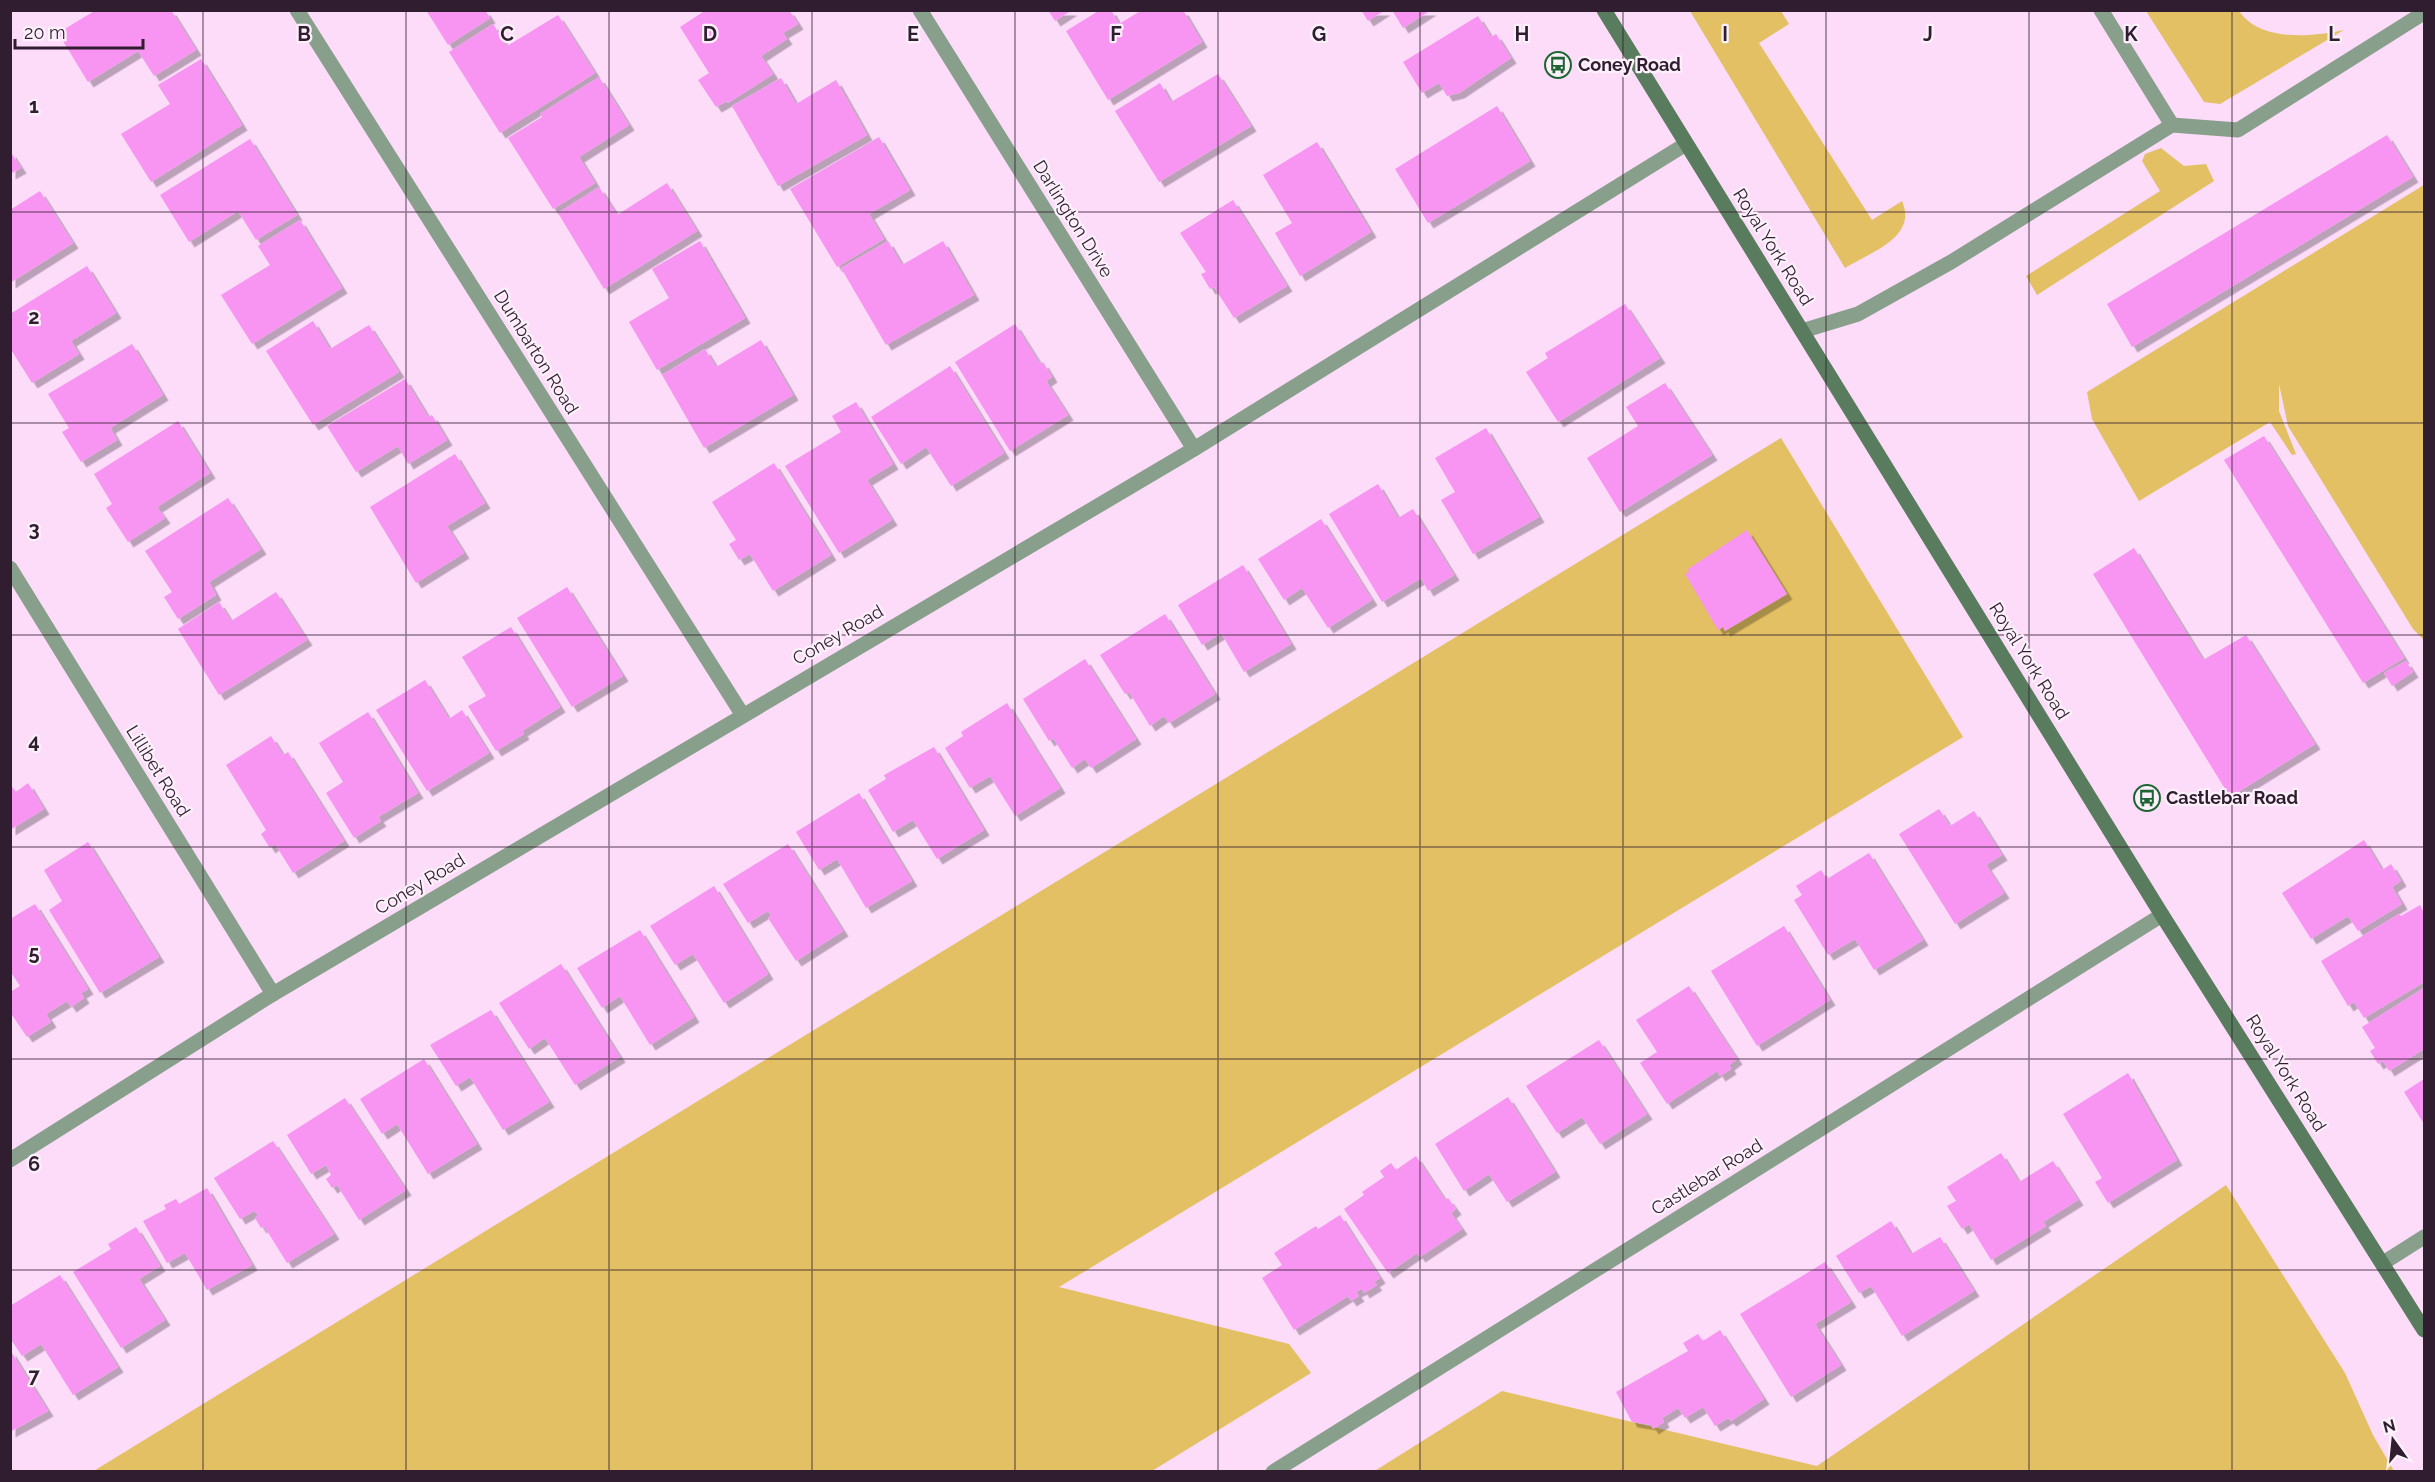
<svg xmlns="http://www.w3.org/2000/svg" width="2435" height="1482" font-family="Raleway,sans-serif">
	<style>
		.grass { fill: #e3c063 }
		.building { fill: #f894f2; filter: url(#shadow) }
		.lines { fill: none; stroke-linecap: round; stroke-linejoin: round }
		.service { stroke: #889f8b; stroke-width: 15 }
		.minor { stroke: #889f8b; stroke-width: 15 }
		.secondary { stroke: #597c5e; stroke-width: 15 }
		.grid { fill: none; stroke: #311d30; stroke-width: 1.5; stroke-opacity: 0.55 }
		.labels { text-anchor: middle; stroke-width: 4.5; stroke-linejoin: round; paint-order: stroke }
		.poi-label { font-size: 18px; font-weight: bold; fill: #311d30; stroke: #fcf1fb; text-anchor: start }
		.street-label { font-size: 18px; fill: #311d30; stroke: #fcf1fb }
		.grid-label { font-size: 20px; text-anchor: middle; font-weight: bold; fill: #311d30; stroke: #fcf1fb; stroke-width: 4.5; stroke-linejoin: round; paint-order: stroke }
	</style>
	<defs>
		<filter id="shadow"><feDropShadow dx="5.5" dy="5.5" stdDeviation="0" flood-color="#0004"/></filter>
	</defs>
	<rect width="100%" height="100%" fill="#fddcfa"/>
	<g class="grass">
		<path d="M1690,11H1781L1789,24L1759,43L1872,220L1902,201C1918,237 1871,252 1845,268Z"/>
		<path d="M2146,11H2239C2260,42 2312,37 2344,30L2220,104L2204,102Z"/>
		<path d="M2161,148L2184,166L2206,164L2214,181L2037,295L2026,276L2160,191L2142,161L2145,154Z"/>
		<path d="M2424,185V640L2413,629L2288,426L2279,384V411L2296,454L2292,455L2270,422L2139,501L2092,419L2087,392Z"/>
		<path d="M1781,438L1963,737L1059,1287L1289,1344L1311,1373L1152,1471L92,1472Z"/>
		<path d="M2226,1185L2345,1373L2373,1435L2394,1471L1373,1472L1502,1391L1817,1466Z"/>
	</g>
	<g class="building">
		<path d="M96,10H171L196,50L154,76L138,51L88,82L58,33Z"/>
		<path d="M426,10H485L490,18L448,45Z"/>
		<path d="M706,10H789L798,24L783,33L787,39L761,56L773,74L728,103L727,101L716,107L698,80L709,73L680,27Z"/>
		<path d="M1048,10H1072L1055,21Z"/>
		<path d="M1100,10H1111L1119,24L1142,10H1183L1202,42L1108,100L1066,31Z"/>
		<path d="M1361,10H1385L1368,21Z"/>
		<path d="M1392,10H1431L1403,28Z"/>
		<path d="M558,15L595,73L500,133L449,52L493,24L507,46Z"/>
		<path d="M1478,16L1491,37L1496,34L1511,58L1459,93L1447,96L1439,83L1422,93L1403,62Z"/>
		<path d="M201,59L242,125L151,182L121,134L170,104L158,85Z"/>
		<path d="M1218,74L1251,126L1159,182L1115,111L1160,83L1171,102Z"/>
		<path d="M599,77L629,125L579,157L595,183L553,209L508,138L542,117L540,114Z"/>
		<path d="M781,78L796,104L836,80L867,135L778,186L732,106Z"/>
		<path d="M1497,106L1530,161L1428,223L1395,169Z"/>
		<path d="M2387,135L2413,177L2132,347L2107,304Z"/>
		<path d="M879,137L910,190L869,214L884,239L837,267L790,189Z"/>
		<path d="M250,139L297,215L256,240L238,211L189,242L160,195Z"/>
		<path d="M1317,142L1371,232L1300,276L1275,233L1292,223L1263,175Z"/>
		<path d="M10,151L21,168L10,174Z"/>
		<path d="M667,183L697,231L604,289L558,213L599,187L617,215Z"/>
		<path d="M40,191L73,243L10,283V210Z"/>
		<path d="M1233,200L1287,286L1234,318L1214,287L1210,289L1201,274L1206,272L1180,233Z"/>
		<path d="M300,220L342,288L252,344L221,295L270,265L258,246Z"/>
		<path d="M700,241L745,318L657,370L629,322L669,298L652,269Z"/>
		<path d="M888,241L902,265L943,241L974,295L886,345L841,268Z"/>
		<path d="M87,266L116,313L71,341L79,354L32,383L10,348V314Z"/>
		<path d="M1625,304L1660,358L1558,422L1526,372L1548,358L1545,353Z"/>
		<path d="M313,321L330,349L369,325L399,372L313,425L266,351Z"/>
		<path d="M1015,324L1040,364L1043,362L1052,377L1046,381L1068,415L1010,451L955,362Z"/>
		<path d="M761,340L793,395L704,448L662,375L705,349L716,367Z"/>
		<path d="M132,344L163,395L110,428L117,440L81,462L62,432L69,428L48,394Z"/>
		<path d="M950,366L1004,453L951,486L926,447L901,464L871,417Z"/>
		<path d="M405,379L428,417L432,415L447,440L408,464L398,446L356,472L327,426Z"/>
		<path d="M1665,383L1712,455L1620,512L1587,458L1638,426L1626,407Z"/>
		<path d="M856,402L893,464L867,480L892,520L839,553L785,466L841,432L832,416Z"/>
		<path d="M178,421L210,473L157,507L165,518L128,542L106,508L112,504L94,474Z"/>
		<path d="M1486,428L1539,517L1473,554L1441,500L1455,492L1435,458Z"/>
		<path d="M2264,436L2404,658L2363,683L2224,460Z"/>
		<path d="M455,454L485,503L447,526L464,553L416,583L370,507Z"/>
		<path d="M774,463L831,555L773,591L750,554L739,560L729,544L736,540L712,502Z"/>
		<path d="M1378,484L1398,518L1413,509L1454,575L1428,591L1421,578L1382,602L1329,514Z"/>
		<path d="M228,498L261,549L209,582L216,595L178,619L164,597L172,592L145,551Z"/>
		<path d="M1321,519L1372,600L1328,628L1302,588L1284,600L1258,559Z"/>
		<path d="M1747,530L1787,594L1725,631L1723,627L1718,630L1685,574L1689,572L1688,569Z"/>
		<path d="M2134,548L2203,660L2246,635L2315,744L2230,797L2093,574Z"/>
		<path d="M1243,565L1291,644L1244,672L1221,633L1202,645L1178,605Z"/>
		<path d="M567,587L623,676L572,707L517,618Z"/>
		<path d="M276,592L307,640L219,695L178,629L219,602L231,621Z"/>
		<path d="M1165,614L1215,694L1169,723L1164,716L1150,726L1129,692L1125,694L1100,655Z"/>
		<path d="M511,627L560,707L522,731L524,734L496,751L468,706L486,696L462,657Z"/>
		<path d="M1085,659L1136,739L1091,768L1085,759L1072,768L1053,738L1049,741L1023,699Z"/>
		<path d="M2406,661L2413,672L2392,686L2384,673Z"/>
		<path d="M425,680L449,719L462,710L489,753L427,791L376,710Z"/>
		<path d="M1007,703L1060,788L1015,816L990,776L970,788L945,748L963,736L961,732Z"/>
		<path d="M368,712L418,793L378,817L381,821L354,838L326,793L343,782L319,743Z"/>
		<path d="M271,736L283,755L288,752L344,841L293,873L275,844L270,848L261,834L266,830L226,765Z"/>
		<path d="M934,747L984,830L937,859L913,820L893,832L868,790L886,779L884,775Z"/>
		<path d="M28,783L44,809L10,830V784L16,792Z"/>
		<path d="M859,793L912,881L866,908L837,859L819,870L796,832Z"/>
		<path d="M1939,809L1950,826L1974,811L2002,855L1986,865L2004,893L1955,924L1899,834Z"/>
		<path d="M2364,840L2382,870L2391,864L2401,881L2392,887L2402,904L2358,931L2348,916L2311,939L2282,893Z"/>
		<path d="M88,842L159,957L100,993L49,910L62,901L44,870Z"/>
		<path d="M788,844L843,931L796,961L768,918L771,915L768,911L748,923L723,884Z"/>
		<path d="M1869,853L1923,940L1874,970L1855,939L1828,955L1794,900L1802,895L1796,886L1821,870L1827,879Z"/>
		<path d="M714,886L768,974L724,1003L693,954L675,965L650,926Z"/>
		<path d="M35,904L88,989L81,993L84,998L71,1007L67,1001L46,1014L51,1022L27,1037L10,1012V992L20,986L10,971V919Z"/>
		<path d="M2420,905L2424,913V982L2364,1018L2354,1002L2348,1006L2321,961L2399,914L2401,916Z"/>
		<path d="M1784,926L1830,1000L1757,1046L1711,971Z"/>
		<path d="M640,930L694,1017L650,1045L620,996L602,1008L577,968Z"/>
		<path d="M561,964L620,1057L575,1085L545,1038L529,1049L499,1003Z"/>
		<path d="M1689,986L1737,1059L1729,1065L1731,1069L1720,1076L1717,1071L1667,1104L1640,1063L1657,1052L1636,1020Z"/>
		<path d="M2424,988V1049L2389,1071L2383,1061L2378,1064L2370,1051L2375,1048L2362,1027Z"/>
		<path d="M491,1010L549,1102L503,1130L470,1077L456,1086L430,1045Z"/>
		<path d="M1599,1040L1647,1114L1600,1144L1582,1117L1557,1133L1526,1086Z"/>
		<path d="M424,1059L477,1144L428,1174L397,1124L382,1134L360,1099Z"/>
		<path d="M2128,1073L2177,1160L2108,1203L2095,1182L2102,1178L2063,1114Z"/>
		<path d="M2424,1079V1124L2404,1092Z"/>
		<path d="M1508,1097L1555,1172L1507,1202L1489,1174L1464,1191L1435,1144Z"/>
		<path d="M345,1098L406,1190L359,1220L337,1185L332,1188L326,1179L331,1175L326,1165L311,1174L287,1135Z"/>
		<path d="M273,1141L334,1234L287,1263L264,1226L261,1228L255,1218L258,1215L254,1211L240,1219L214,1178Z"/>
		<path d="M2001,1153L2019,1182L2053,1161L2078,1200L2043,1222L2046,1226L1991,1260L1969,1224L1962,1229L1947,1206L1956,1201L1947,1187Z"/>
		<path d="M1416,1156L1445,1200L1448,1198L1456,1209L1451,1213L1462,1229L1420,1257L1417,1253L1388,1273L1344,1209L1364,1195L1362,1192L1384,1177L1380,1171L1391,1163L1396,1170Z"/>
		<path d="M207,1188L252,1265L207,1290L185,1253L167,1263L143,1221L166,1209L164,1205L176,1199L179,1204Z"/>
		<path d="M1340,1215L1380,1278L1374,1282L1377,1285L1364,1293L1362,1289L1356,1292L1359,1296L1351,1301L1348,1296L1294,1330L1262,1278L1282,1265L1274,1253L1316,1226L1318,1229Z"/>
		<path d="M1891,1221L1911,1254L1940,1237L1974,1291L1902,1336L1871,1286L1859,1293L1836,1256Z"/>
		<path d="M136,1227L160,1266L139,1279L165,1320L121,1348L73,1272L111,1249L108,1244Z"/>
		<path d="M1825,1262L1851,1302L1815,1324L1841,1365L1791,1397L1740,1314Z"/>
		<path d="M60,1275L118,1367L73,1395L41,1344L22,1356L10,1338V1306Z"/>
		<path d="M1720,1330L1764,1399L1731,1421L1728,1418L1715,1426L1703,1407L1685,1418L1678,1408L1662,1418L1664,1422L1653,1429L1651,1425L1632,1422L1616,1392L1688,1351L1683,1343L1698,1334L1703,1341Z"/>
		<path d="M10,1350L48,1411L10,1432Z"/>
	</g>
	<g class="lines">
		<g class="service">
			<path d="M2101,10L2172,125"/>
			<path d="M1802,331L1858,314L1951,262L2172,125L2238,130L2422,14"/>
		</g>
		<g class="minor">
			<path d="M297,10L742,714"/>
			<path d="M920,10L1194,449"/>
			<path d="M10,568L273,994"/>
			<path d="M10,1160L273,994L1194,449L1686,144"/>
			<path d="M2383,1263L2424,1237"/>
			<path d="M1273,1472L2162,915"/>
		</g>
		<path class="secondary" d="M1604,10L2162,915L2424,1330"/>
	</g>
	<path class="grid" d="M203,10V1472M406,10V1472M609,10V1472M812,10V1472M1015,10V1472M1218,10V1472M1420,10V1472M1623,10V1472M1826,10V1472M2029,10V1472M2232,10V1472M10,212H2424M10,423H2424M10,635H2424M10,847H2424M10,1059H2424M10,1270H2424"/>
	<defs>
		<symbol id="bus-ring" viewBox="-11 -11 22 22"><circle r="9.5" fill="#fcf1fb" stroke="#1e6532" stroke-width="1.5"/><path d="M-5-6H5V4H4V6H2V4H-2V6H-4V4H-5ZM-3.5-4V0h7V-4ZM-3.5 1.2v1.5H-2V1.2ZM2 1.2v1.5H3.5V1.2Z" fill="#1e6532"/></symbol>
	</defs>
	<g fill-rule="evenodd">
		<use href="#bus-ring" x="1543" y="50" width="30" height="30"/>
		<use href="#bus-ring" x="2132" y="783" width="30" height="30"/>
	</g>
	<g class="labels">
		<g class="poi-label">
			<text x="1578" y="71">Coney Road</text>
			<text x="2166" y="804">Castlebar Road</text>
		</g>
		<g class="street-label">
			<text transform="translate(1073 219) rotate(58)" y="6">Darlington Drive</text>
			<text transform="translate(1773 247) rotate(58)" y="6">Royal York Road</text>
			<text transform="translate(536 352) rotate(58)" y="6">Dumbarton Road</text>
			<text transform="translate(838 635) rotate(-30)" y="6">Coney Road</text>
			<text transform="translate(2029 661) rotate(58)" y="6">Royal York Road</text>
			<text transform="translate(158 771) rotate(58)" y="6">Lillibet Road</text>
			<text transform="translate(420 884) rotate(-31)" y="6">Coney Road</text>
			<text transform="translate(2286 1073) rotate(58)" y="6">Royal York Road</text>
			<text transform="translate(1707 1177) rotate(-32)" y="6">Castlebar Road</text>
		</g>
	</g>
	<g class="grid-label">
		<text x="304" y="41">B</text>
		<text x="507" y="41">C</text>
		<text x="710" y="41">D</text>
		<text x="913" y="41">E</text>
		<text x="1116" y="41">F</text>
		<text x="1319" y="41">G</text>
		<text x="1522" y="41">H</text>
		<text x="1725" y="41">I</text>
		<text x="1928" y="41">J</text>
		<text x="2131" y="41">K</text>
		<text x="2334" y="41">L</text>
		<text x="34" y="113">1</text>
		<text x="34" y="324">2</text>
		<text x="34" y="536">3</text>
		<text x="34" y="748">4</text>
		<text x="34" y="960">5</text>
		<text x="34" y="1171">6</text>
		<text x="34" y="1383">7</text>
	</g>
	<rect width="2435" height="1482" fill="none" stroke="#311d30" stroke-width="24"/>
	<g transform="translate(2393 1440) rotate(345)" stroke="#fcf1fb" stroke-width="4.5" paint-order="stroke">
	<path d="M0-4.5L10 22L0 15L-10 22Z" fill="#311d30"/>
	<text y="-9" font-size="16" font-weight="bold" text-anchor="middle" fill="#311d30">N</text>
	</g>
	<path d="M15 39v9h128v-9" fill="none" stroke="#311d30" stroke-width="3"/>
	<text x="24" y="39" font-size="18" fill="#311d30" stroke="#fcf1fb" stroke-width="4.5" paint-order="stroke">20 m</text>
</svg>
